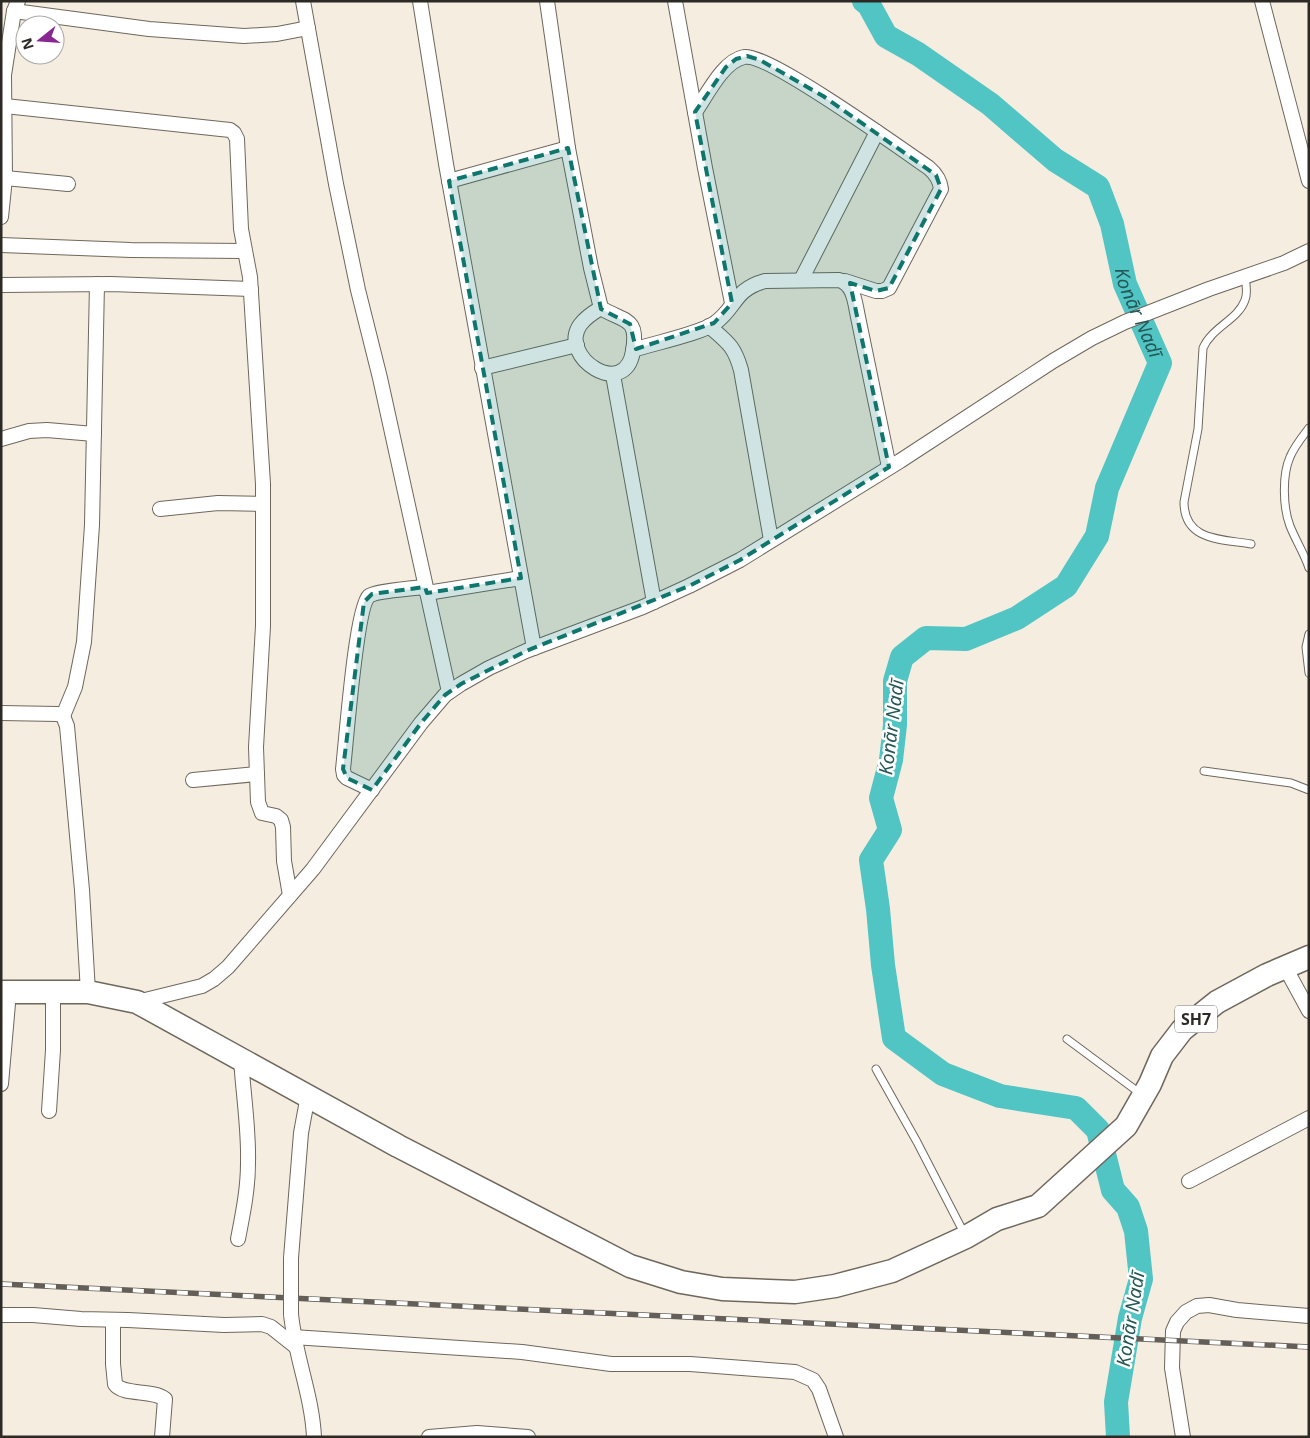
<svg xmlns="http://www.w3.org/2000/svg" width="1310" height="1438" font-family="'Noto Sans',sans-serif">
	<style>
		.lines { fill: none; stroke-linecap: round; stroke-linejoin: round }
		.river { stroke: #51c4c4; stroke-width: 24 }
		.service-casing { stroke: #6e675c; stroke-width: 9 }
		.minor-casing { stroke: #6e675c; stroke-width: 16 }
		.primary-casing { stroke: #6e675c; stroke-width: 25 }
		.service { stroke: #fff; stroke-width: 7 }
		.minor { stroke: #fff; stroke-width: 14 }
		.primary { stroke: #fff; stroke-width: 22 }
		.rail-casing { stroke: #635e57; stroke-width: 5.5 }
		.rail { stroke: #fff; stroke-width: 4; stroke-dasharray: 11; stroke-linecap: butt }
		.minor-bridge-casing { stroke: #6e675c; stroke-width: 16; stroke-linecap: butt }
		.minor-bridge { stroke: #fff; stroke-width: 14 }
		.marked { fill: #0f766e; fill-opacity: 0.2; stroke: #0f766e; stroke-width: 4; stroke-dasharray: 10 6; stroke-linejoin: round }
		.labels { text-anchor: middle; stroke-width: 5; stroke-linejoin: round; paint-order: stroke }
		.shield { fill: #fff; stroke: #6c6a66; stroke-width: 1 }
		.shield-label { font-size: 16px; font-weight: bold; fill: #2d2a25 }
		.water-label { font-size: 19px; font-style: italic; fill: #265757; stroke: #fff }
	</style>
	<rect width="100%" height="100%" fill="#f5ede0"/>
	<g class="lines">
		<path class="river" id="s1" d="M864,1L869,5L886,36L918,54L990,104L1055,160L1098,187L1112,224L1125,284L1160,363L1107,488L1097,536L1066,586L1017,618L966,639L926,638L902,657L895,681V725L891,760L881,798L890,830L871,860L878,909L883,965L894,1038L943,1074L1000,1096L1076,1108L1098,1130L1113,1190L1128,1207L1136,1231L1141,1279L1130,1318L1116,1402L1118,1437"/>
		<defs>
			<g id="service">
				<path d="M1245,277C1246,284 1248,293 1245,300C1238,320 1212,327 1203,348L1198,429L1184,502C1184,541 1221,539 1251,544"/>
				<path d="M1309,428C1302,437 1294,447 1290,457C1282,475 1283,508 1290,526C1296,541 1304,553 1309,568"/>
				<path d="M1309,634L1306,647L1309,673"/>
				<path d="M1204,771L1291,783L1309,790"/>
				<path d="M1067,1039L1141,1094"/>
				<path d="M876,1069L917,1142L965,1235"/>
			</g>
			<g id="minor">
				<path d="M303,1L336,184L358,290L380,378L449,692"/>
				<path d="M420,1L446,164L534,648"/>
				<path d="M547,1L568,148L591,268L601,308"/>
				<path d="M675,1L705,168L732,303"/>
				<path d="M1262,1L1309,181"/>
				<path d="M14,11L149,29L244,36L277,34L308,28"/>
				<path d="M5,106L230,130L234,133L237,139L241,229L250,277L263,484V626L256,747L258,802L262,813L276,816L281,820L283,827L284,861L290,895"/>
				<path d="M695,112C707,95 723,61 744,57C766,52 903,150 929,168C936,174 940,180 941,189L889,288L882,291H876L845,281"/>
				<path d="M5,178L68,184"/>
				<path d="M449,181L568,148"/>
				<path d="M1,217L5,178L4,75L14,11L18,1"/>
				<path d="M1,245L131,250L244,251"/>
				<path d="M801,280L877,132"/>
				<path d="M1,285L111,284L251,289"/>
				<path d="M601,308C623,322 639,316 633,351C625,401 558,357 580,325C585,318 594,312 601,308Z"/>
				<path d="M709,326C727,342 734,345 741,370L771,540"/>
				<path d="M633,350C654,343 700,334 715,323C737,307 733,290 765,281L839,280C854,284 855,303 858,317L889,467"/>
				<path d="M482,368L577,345"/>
				<path d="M613,375L654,602"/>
				<path d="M1,439L29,431L47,430L94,434"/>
				<path d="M160,509L218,503L263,504"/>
				<path d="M427,593L521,578"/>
				<path d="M1,713L58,714L63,716L67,726L82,890L88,992"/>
				<path d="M63,716L75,687L84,642L92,525L97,284"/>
				<path d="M193,780L257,774"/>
				<path d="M372,790L347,778L344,775L343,769C346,744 356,607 369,596C375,591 415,588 425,587"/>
				<path d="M1285,967L1309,1011"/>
				<path d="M137,1002L202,986L214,979L228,967L313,869L421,723L445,695L461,684L489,668L526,651L643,607L689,586L740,560L900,461L1053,361L1092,338L1125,322L1209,289L1284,263L1309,251"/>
				<path d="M1,1084L9,992"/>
				<path d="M49,1111L53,1050V992"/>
				<path d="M1189,1181L1309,1118"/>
				<path d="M238,1239C243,1213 248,1189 248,1163C249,1128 243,1093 241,1058"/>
				<path d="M291,1258L301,1133L308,1095"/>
				<path d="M291,1314C295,1356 312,1395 314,1437"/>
				<path d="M1,1315H33L81,1319L128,1320L224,1325L262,1324L271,1327L295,1346"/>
				<path d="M113,1320V1364L115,1384C123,1396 152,1389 165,1399L162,1437"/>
				<path d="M293,1337L522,1352L611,1364H690L795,1372L813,1380L819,1389L836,1437"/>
				<path d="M429,1437L477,1433L528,1437"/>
				<path d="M1183,1437L1172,1368L1173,1331L1177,1322L1186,1312L1197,1306L1209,1305L1237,1310L1309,1316"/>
			</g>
			<path id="primary" d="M1,992H88L137,1002L398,1146L630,1266L681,1282L722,1289L795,1292L835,1286L892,1271L966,1237L997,1219L1038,1206L1126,1126L1150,1084L1162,1056L1182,1030L1217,1002L1267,975L1309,957"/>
		</defs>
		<use href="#service" class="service-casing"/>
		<use href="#minor" class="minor-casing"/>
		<use href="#primary" class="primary-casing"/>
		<use href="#service" class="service"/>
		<use href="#minor" class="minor"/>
		<use href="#primary" class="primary"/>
		<defs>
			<path id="rail" d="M1,1284L1309,1347"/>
		</defs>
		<use href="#rail" class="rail-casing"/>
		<use href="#rail" class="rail"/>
		<defs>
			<path id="minor-bridge" d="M291,1314V1258"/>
		</defs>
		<use href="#minor-bridge" class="minor-bridge-casing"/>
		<use href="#minor-bridge" class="minor-bridge"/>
	</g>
	<path class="marked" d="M747,56L760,60L823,96L936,175L941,189L889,288L876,291L850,283L889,467L740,560L689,586L526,651L461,684L445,695L421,723L372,790L347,778L343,769L364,602L372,594L425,587L427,593L521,578L449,181L568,148L601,309L630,324L636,349L714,323L732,303L695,112L726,67L736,59Z"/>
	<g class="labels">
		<rect class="shield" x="1175" y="1005.5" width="42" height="27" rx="4"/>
		<g class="shield-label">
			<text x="1196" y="1025">SH7</text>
		</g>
		<g class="water-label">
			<text dy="7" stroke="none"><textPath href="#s1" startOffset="435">Konār Nadī</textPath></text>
			<text transform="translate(891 727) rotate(-83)" y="7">Konār Nadī</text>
			<text transform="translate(1130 1319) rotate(-81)" y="7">Konār Nadī</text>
		</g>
	</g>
	<rect width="1310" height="1438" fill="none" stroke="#2d2a25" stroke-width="5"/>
	<g transform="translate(40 40) rotate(253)"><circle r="24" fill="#ffffff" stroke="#abaaa8"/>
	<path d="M0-4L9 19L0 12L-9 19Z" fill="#882791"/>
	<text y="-8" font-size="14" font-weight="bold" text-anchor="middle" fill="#2d2a25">N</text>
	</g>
</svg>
